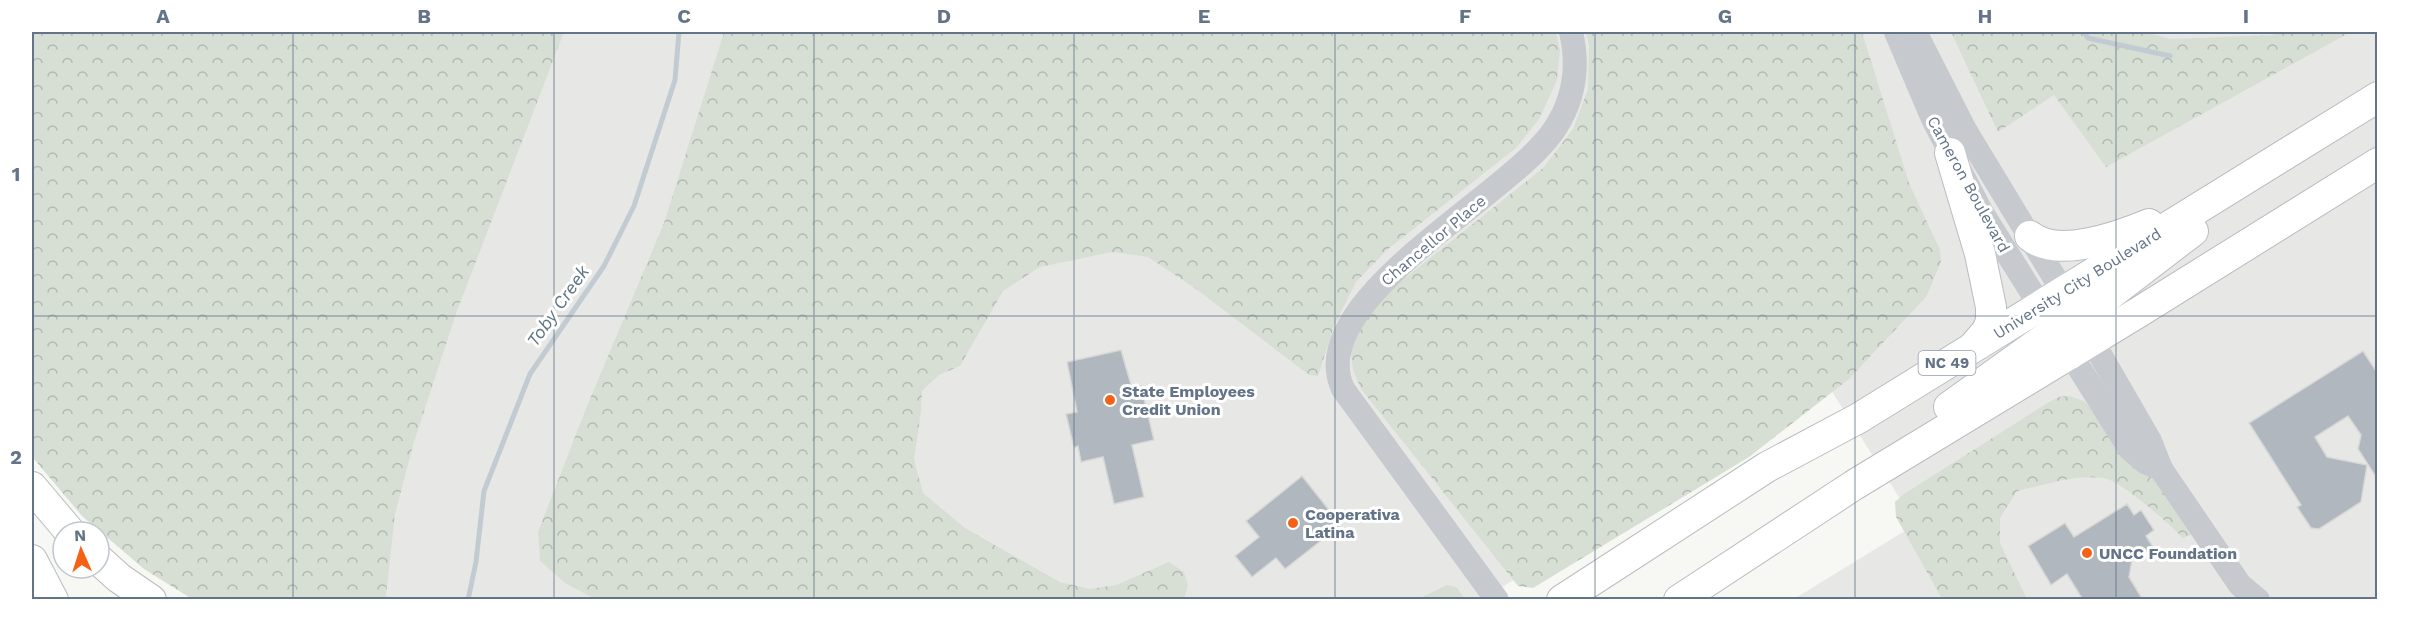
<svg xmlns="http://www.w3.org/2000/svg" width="2409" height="631" font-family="'Work Sans',sans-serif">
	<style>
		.built { fill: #e7e8e6 }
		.forest { fill: url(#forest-crowns) }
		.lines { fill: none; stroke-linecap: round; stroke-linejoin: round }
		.stream { stroke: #c2cbd2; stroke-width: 5 }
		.building { fill: #b0b7bf; stroke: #d8d8d6; stroke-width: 1.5 }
		.major-casing { stroke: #b9bcc1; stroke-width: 32 }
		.minor { stroke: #c6c9ce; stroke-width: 24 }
		.major { stroke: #fff; stroke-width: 30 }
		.grid { fill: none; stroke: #637388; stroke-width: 1.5; stroke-opacity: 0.55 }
		.poi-dot { fill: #f56115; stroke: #fff; stroke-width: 2 }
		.labels { text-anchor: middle; stroke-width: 6; stroke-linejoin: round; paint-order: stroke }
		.shield { fill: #fff; stroke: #929dac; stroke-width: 1.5 }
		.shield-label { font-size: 15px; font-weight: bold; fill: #637388 }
		.street-label { font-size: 16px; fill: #637388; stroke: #fff }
		.poi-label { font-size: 16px; font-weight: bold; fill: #637388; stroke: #fff; text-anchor: start }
		.water-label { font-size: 18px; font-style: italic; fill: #5f7684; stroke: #fff }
		.neatline { fill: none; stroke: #637388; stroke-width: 2 }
		.grid-label { font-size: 20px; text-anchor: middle; font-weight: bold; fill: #637388 }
	</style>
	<defs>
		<pattern id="forest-crowns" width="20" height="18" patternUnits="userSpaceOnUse" patternTransform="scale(1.5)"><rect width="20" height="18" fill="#d7dfd4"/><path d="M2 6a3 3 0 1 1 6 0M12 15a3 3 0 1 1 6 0" fill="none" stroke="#b2b9b2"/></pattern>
	</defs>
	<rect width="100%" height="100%" fill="#f7f7f3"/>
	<path class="built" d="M32,32H2377V599H1794L1916,524L1831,390L1544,561L1483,599H317Z"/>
	<g class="forest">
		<path d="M32,32H564L457,311L414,442L395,514L386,595L388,599H192L144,569L82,516L34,459L32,454Z"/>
		<path d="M724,32H1556L1560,50L1557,80L1539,119L1516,148L1388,249L1356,282L1334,326L1318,376L1309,375L1196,289L1148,257L1112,252L1040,267L1003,291L960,366L939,375L922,391L921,412L914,459L923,493L965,528L1060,582L1090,589L1116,585L1169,562L1184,572L1188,585L1184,599H595L565,583L540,561L538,532L587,406L664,223Z"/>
		<path d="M1586,32H1862L1909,183L1940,250L1941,262L1926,297L1849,379L1749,457L1533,588L1518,586L1361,389L1353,370L1350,347L1361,321L1400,282L1543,168L1573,129L1588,89L1589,46Z"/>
		<path d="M1951,32H2144L2171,39L2272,35L2280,32H2351L2106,167L2054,95L1998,132Z"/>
		<path d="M2069,396L2084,401L2099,416L2137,469L2155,480L2194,534L2183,538C2169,524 2121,480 2103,478C2074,474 2045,485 2017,491L2000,518V543L2027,599H1942L1896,517L1895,502L1904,494L2049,402L2059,397Z"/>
		<path d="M1447,585L1456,587L1465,599H1418Z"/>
	</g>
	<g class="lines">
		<g class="stream">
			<path d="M2084,32L2088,38L2170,56"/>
			<path d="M468,600L476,562L484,491L530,374L604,266L634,206L675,80L679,32"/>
		</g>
	</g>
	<g class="building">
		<path d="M1121,350L1132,388L1141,386L1154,440L1132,445L1144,497L1114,504L1103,457L1081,462L1078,446L1074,448L1066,414L1077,412L1067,362Z"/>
		<path d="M2363,351L2378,374V480L2358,449L2361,435L2348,416L2315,437L2327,457L2367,465L2361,502L2319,529L2311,528L2297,507L2301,505L2249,423Z"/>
		<path d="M1302,476L1341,525L1285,569L1276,558L1252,577L1235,556L1259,537L1246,521Z"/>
		<path d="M2127,504L2134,515L2141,510L2154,530L2146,536L2153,547L2132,560L2129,577L2143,600H2083L2067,574L2051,585L2028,546L2065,523L2074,537Z"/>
	</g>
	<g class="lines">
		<defs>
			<g id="major">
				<path d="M1950,153L1980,254L1991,307V321L1987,331L1974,346"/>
				<path d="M2030,236C2057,259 2120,236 2149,224"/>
				<path d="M2070,354L2067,334L2074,322L2193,231"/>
				<path d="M1949,407L2055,331L2063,322L2066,306"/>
				<path d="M32,487L70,532"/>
				<path d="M32,560L53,600"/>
				<path d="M99,560L119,578L151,600"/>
				<path d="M1562,600L1767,467L1859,418L2378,97"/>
				<path d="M1679,600L1854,485L2139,312L2378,163"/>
			</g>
		</defs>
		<use href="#major" class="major-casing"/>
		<g class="minor">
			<path d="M1896,32L1933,119L1982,213L2130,449L2145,462L2161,469"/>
			<path d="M1915,32L1965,130L2079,318L2150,441L2161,469L2240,585L2258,600"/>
			<path d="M1497,600L1343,389C1301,299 1515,194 1556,127C1575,97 1579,66 1571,32"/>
		</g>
		<use href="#major" class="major"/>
	</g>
	<path class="grid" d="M293,32V600M554,32V600M814,32V600M1074,32V600M1335,32V600M1595,32V600M1855,32V600M2116,32V600M32,316H2378"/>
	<g class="poi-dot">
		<circle cx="1110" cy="400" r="6"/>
		<circle cx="1293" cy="523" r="6"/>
		<circle cx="2087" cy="553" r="6"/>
	</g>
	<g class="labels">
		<rect class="shield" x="1918.5" y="351" width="57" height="24" rx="4.5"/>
		<g class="shield-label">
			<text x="1947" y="368">NC 49</text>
		</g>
		<g class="street-label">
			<text transform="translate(1969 184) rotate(61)" y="6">Cameron Boulevard</text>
			<text transform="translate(1433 240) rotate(-40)" y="6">Chancellor Place</text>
			<text transform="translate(2077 283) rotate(-32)" y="6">University City Boulevard</text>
		</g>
		<g class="poi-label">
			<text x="1122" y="397">State Employees<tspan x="1122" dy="18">Credit Union</tspan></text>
			<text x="1305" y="520">Cooperativa<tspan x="1305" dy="18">Latina</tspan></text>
			<text x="2099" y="559">UNCC Foundation</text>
		</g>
		<g class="water-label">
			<text transform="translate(558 306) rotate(-55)" y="6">Toby Creek</text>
		</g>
	</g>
	<rect width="2409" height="631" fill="none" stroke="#ffffff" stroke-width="66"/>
	<g transform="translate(81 550) rotate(357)"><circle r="28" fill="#ffffff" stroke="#c1c7cf" stroke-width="1.5"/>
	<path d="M0-4.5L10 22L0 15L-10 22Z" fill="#f56115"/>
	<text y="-9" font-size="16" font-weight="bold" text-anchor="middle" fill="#637388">N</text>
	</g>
	<rect x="33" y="33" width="2343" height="565" class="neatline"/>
	<g class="grid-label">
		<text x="163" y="23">A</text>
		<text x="424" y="23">B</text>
		<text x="684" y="23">C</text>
		<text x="944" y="23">D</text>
		<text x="1204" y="23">E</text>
		<text x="1465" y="23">F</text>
		<text x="1725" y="23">G</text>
		<text x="1985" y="23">H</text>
		<text x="2246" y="23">I</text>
		<text x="16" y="181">1</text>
		<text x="16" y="464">2</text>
	</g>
</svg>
